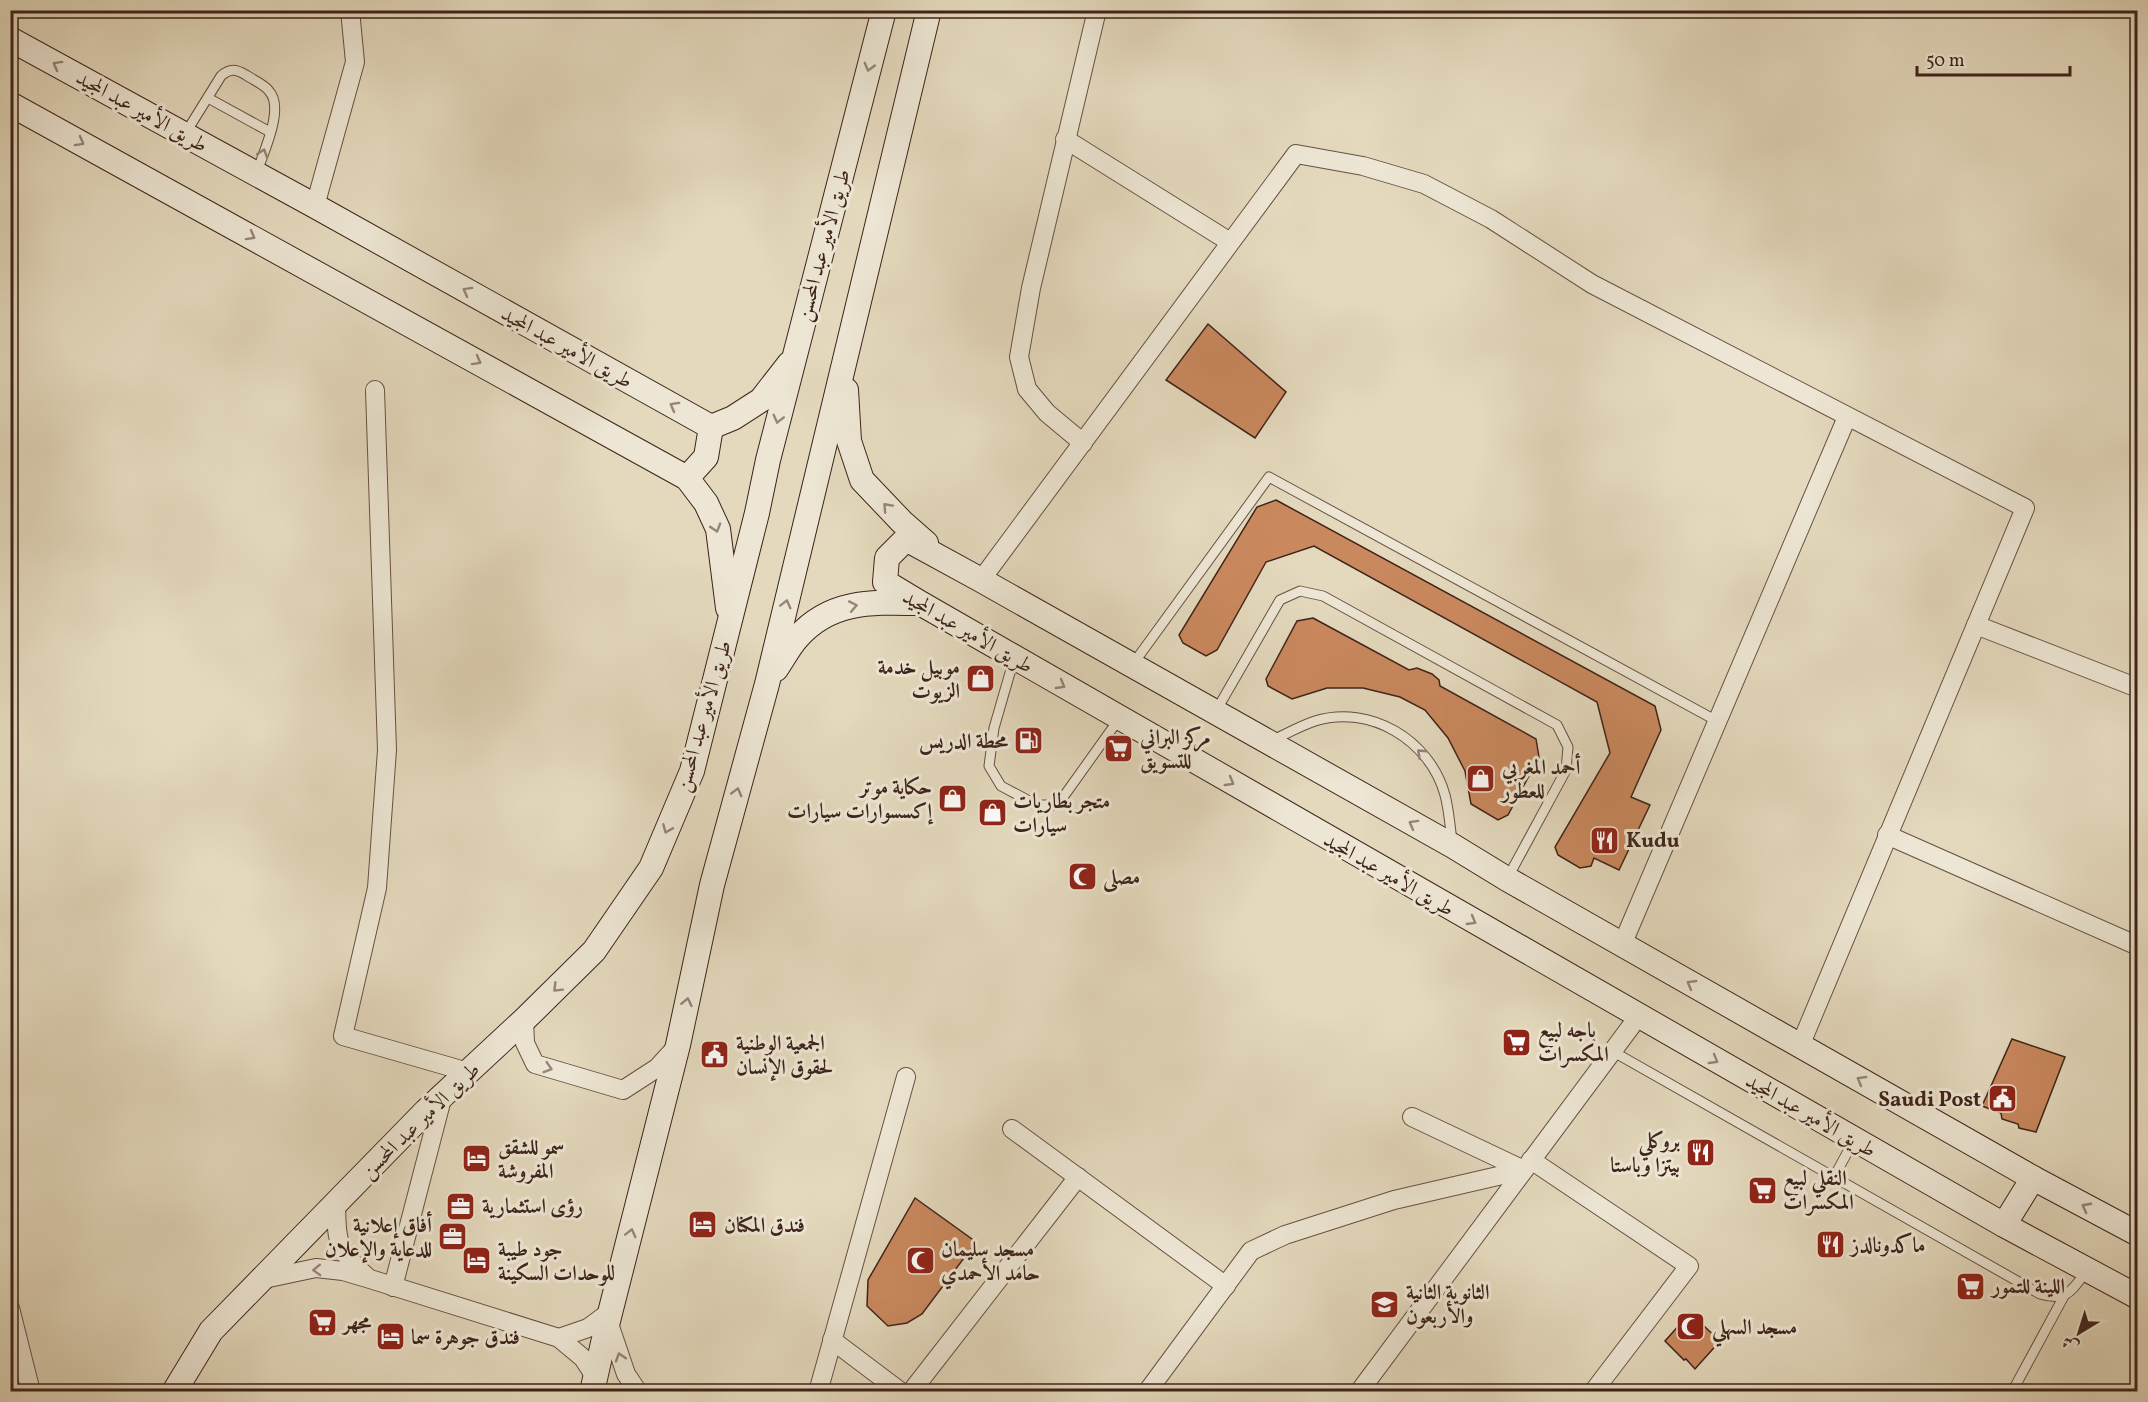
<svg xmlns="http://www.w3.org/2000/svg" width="2148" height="1402" font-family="Vollkorn,Amiri,serif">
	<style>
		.building { fill: #ca885e; stroke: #3e231a; stroke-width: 1.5 }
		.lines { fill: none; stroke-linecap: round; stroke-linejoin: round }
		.service-casing { stroke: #685043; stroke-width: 11 }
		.minor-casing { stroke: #685043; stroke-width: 20 }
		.secondary-casing { stroke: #3e231a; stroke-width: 26 }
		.service { stroke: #ede6d4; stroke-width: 9 }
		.minor { stroke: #ede6d4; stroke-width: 18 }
		.secondary { stroke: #ede6d4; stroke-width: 24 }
		.oneway { stroke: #968477 }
		.labels { text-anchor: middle; stroke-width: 6; stroke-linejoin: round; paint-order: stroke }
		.street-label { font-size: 21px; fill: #3e231a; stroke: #ede6d4 }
		.poi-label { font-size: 21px; font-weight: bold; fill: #3e231a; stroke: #ede6d4; text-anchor: start }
	</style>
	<rect width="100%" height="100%" fill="#e4d9bd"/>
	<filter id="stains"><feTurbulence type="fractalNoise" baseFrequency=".00333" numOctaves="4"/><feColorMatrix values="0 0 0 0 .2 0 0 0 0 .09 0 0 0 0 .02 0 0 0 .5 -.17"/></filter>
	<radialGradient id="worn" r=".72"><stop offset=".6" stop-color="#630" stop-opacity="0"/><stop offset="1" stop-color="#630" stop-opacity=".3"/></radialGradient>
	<g class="building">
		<path d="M1208,324L1286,392L1255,438L1166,380Z"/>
		<path d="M1276,500L1655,706L1661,730L1631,797L1650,805L1619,870L1594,858L1591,866L1580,868L1558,855L1555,847L1610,753L1597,702L1314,546L1266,562L1217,650L1206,656L1183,643L1179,635L1257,507Z"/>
		<path d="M1313,618L1409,670L1417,668L1432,674L1439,680L1440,686L1536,739L1539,757L1508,815L1498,820L1471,804L1465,771L1448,738L1425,710L1400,697L1363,688H1327L1292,699L1268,686L1266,679L1297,621Z"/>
		<path d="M2012,1039L2065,1057L2036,1132L2019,1128L2018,1124L2002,1119L2001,1113L1982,1106Z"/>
		<path d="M915,1198L976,1242L922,1314L907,1323L888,1326L867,1306L868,1280Z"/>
		<path d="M1690,1313L1720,1341L1695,1369L1686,1359L1684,1360L1665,1341Z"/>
	</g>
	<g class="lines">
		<defs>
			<g id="service">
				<path d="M208,98L270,132"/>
				<path d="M185,134L221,76C230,68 236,69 246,75C253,80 264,84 269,91C285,108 263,153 257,172"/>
				<path d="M1014,659L994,728L989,766L1001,786L1037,805H1054L1064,796L1119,719"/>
				<path d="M1133,664L1269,477L1717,721"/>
				<path d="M1216,711L1280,600L1300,591L1323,596L1557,725L1568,747L1566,770L1507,879"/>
				<path d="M1273,740C1286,734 1300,726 1315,721C1370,704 1430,740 1445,795C1449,810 1450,826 1452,841"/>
				<path d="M1612,1051L2040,1294C2067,1302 2071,1291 2086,1272"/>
				<path d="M1834,1177L1854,1140"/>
				<path d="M2012,1392L2064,1296"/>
			</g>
			<g id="minor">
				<path d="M1065,139L1230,242"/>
				<path d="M315,206L355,62L350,10"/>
				<path d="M375,390L387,750L377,888L343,1036L468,1072"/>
				<path d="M1083,443L1047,413L1027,389L1019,357L1031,288L1097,10"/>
				<path d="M981,580L1296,154L1363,166L1424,184L1491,219L1592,284L2025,508L1800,1046"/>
				<path d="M1976,625L2138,688"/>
				<path d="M1887,835L2138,946"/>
				<path d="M1622,945L1847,417"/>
				<path d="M524,1020L525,1043L535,1064L623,1090L657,1068L678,1045"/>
				<path d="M1412,1117L1524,1170"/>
				<path d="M1012,1129L1226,1286"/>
				<path d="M1531,1160L1689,1266L1593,1392"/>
				<path d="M336,1203C337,1242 336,1249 366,1276"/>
				<path d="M264,1279L316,1268L343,1271L370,1279L559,1338L583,1358L596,1378"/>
				<path d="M393,1287L443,1095"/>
				<path d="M10,1308L31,1392"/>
				<path d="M608,1321L626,1374L638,1392"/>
				<path d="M559,1338L588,1328L611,1311"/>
				<path d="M832,1340L901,1392"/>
				<path d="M818,1392L906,1077"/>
				<path d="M911,1392L1078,1177"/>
				<path d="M1147,1392L1251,1251L1285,1235L1394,1200L1524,1170"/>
				<path d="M1359,1392L1638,1017"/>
			</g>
			<g id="secondary">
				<path d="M10,39L315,206L711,427L706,457L687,478"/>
				<path d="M10,104L687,478L706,503L718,529L728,608"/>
				<path d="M846,390L849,441L862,480L902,522L926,543"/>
				<path d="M711,427L733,418L761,400L789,364"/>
				<path d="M776,669C783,659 789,647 797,638C830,600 872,602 918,603"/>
				<path d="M2004,1225L2033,1178"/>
				<path d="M2138,1234L2033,1178L1507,879L1453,846L981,580L906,539L887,558L885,582L920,603L2004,1225L2138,1297"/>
				<path d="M174,1392L211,1331L426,1111L524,1020L594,951L651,868L692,771L757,513L768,460L884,10"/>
				<path d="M592,1392L608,1321L678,1045L712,885L767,684L929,10"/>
			</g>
		</defs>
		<use href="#service" class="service-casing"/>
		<use href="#minor" class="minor-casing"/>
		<use href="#secondary" class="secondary-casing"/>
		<use href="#service" class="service"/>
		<use href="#minor" class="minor"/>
		<use href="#secondary" class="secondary"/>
	</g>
	<defs><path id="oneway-chevron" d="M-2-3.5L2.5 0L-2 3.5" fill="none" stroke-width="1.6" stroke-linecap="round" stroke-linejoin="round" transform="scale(1.5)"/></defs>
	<g class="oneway">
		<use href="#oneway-chevron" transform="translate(57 65) rotate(-151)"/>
		<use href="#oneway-chevron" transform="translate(869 67) rotate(105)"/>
		<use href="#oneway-chevron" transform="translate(80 142) rotate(29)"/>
		<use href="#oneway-chevron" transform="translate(263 153) rotate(-72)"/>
		<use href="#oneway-chevron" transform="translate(251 236) rotate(29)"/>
		<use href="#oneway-chevron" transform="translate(467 291) rotate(-151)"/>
		<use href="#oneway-chevron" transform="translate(477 361) rotate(29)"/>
		<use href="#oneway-chevron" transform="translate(674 406) rotate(-151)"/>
		<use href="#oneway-chevron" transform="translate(778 419) rotate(104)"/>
		<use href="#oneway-chevron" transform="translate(887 507) rotate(-133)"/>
		<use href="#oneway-chevron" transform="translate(716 528) rotate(73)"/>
		<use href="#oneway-chevron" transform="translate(786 604) rotate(-76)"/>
		<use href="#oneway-chevron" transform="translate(853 606) rotate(-11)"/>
		<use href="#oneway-chevron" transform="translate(1061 685) rotate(30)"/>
		<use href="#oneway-chevron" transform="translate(1421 753) rotate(-137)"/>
		<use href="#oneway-chevron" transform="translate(1230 782) rotate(30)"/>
		<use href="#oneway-chevron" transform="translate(737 792) rotate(-75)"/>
		<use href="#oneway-chevron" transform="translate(1413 824) rotate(-151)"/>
		<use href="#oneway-chevron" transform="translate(667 829) rotate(113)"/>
		<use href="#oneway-chevron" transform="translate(1472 921) rotate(30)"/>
		<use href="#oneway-chevron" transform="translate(1691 984) rotate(-150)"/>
		<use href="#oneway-chevron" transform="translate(557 988) rotate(135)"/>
		<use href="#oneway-chevron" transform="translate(687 1002) rotate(-78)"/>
		<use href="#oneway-chevron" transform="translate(1714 1060) rotate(30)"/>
		<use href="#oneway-chevron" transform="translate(548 1068) rotate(17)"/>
		<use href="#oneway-chevron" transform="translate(1861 1080) rotate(-150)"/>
		<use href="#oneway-chevron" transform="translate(2086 1207) rotate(-152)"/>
		<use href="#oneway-chevron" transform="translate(631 1233) rotate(-76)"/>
		<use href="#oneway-chevron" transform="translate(317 1270) rotate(178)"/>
		<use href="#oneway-chevron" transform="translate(620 1357) rotate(-108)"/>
	</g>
	<defs>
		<symbol id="shop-square" viewBox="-11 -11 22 22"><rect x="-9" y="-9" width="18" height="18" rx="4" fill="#8f2418" stroke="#ede6d4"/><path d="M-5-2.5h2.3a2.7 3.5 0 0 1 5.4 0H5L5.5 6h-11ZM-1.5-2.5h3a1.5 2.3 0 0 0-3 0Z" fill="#fff"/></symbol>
		<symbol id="fuel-square" viewBox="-11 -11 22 22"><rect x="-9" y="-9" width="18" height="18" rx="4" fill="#8f2418" stroke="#ede6d4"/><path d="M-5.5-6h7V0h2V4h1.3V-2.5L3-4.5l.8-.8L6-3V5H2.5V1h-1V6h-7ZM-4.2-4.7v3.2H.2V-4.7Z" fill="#fff"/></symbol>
		<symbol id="supermarket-square" viewBox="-11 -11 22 22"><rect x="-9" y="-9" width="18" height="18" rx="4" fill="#8f2418" stroke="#ede6d4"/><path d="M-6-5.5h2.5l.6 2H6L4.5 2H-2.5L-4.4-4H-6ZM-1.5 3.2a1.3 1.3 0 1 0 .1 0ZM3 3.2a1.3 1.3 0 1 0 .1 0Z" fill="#fff"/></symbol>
		<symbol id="restaurant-square" viewBox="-11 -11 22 22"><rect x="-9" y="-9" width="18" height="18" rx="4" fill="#8f2418" stroke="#ede6d4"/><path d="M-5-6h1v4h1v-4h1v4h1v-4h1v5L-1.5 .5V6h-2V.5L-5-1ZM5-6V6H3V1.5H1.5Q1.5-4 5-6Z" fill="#fff"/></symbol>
		<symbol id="mosque-square" viewBox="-11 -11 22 22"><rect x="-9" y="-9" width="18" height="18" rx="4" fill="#8f2418" stroke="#ede6d4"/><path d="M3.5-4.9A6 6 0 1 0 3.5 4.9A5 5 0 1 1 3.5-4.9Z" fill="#fff"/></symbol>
		<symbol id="civic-square" viewBox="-11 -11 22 22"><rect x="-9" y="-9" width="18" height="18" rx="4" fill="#8f2418" stroke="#ede6d4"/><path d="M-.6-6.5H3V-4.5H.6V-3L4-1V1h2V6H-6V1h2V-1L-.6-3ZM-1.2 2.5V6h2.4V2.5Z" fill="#fff"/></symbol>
		<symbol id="hotel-square" viewBox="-11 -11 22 22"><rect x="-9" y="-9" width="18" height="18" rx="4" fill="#8f2418" stroke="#ede6d4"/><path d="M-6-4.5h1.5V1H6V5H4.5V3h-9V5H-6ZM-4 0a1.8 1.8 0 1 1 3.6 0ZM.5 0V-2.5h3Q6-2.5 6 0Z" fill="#fff"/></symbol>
		<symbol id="office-square" viewBox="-11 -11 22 22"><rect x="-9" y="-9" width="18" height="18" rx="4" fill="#8f2418" stroke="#ede6d4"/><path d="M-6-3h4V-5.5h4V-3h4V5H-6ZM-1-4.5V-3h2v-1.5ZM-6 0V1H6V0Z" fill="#fff"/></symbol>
		<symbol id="school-square" viewBox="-11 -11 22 22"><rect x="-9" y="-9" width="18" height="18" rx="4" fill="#8f2418" stroke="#ede6d4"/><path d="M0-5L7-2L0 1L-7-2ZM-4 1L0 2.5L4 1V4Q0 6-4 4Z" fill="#fff"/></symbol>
	</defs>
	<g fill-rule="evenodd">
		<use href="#shop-square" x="964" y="662" width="33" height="33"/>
		<use href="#fuel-square" x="1012" y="724" width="33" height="33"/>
		<use href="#supermarket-square" x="1102" y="732" width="33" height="33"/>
		<use href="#shop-square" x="1464" y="762" width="33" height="33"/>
		<use href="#shop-square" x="936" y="782" width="33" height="33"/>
		<use href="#shop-square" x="976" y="796" width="33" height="33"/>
		<use href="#restaurant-square" x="1588" y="824" width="33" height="33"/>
		<use href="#mosque-square" x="1066" y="860" width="33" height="33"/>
		<use href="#supermarket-square" x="1500" y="1026" width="33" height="33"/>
		<use href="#civic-square" x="698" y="1038" width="33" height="33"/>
		<use href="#civic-square" x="1986" y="1082" width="33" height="33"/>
		<use href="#restaurant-square" x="1684" y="1136" width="33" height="33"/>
		<use href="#hotel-square" x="460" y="1142" width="33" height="33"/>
		<use href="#supermarket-square" x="1746" y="1174" width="33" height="33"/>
		<use href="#office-square" x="444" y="1190" width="33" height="33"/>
		<use href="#hotel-square" x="686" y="1208" width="33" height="33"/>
		<use href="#office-square" x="436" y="1220" width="33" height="33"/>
		<use href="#restaurant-square" x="1814" y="1228" width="33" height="33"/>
		<use href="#hotel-square" x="460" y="1244" width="33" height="33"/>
		<use href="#mosque-square" x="904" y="1244" width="33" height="33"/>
		<use href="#supermarket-square" x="1954" y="1270" width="33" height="33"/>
		<use href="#school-square" x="1368" y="1288" width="33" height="33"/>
		<use href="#supermarket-square" x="306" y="1306" width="33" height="33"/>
		<use href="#mosque-square" x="1674" y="1310" width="33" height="33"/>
		<use href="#hotel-square" x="374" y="1320" width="33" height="33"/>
	</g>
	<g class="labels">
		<g class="street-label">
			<text transform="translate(142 111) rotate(29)" y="7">طريق الأمير عبد المجيد</text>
			<text transform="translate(823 245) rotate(-75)" y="7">طريق الأمير عبد المحسن</text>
			<text transform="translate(567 347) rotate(29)" y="7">طريق الأمير عبد المجيد</text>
			<text transform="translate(968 631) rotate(30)" y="7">طريق الأمير عبد المجيد</text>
			<text transform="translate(703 716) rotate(-74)" y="7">طريق الأمير عبد المحسن</text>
			<text transform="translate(1389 874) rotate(30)" y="7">طريق الأمير عبد المجيد</text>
			<text transform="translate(1811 1115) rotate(30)" y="7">طريق الأمير عبد المجيد</text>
			<text transform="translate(420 1120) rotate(-44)" y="7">طريق الأمير عبد المحسن</text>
		</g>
		<g class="poi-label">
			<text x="960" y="674" text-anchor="end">موبيل خدمة<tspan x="960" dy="24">الزيوت</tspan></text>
			<text x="1140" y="744">مركز البراني<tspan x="1140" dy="24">للتسويق</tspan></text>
			<text x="1008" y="748" text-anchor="end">محطة الدريس</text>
			<text x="1502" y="774">أحمد المغربي<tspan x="1502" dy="24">للعطور</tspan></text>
			<text x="932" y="794" text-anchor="end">حكاية موتر<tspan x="932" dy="24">إكسسوارات سيارات</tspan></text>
			<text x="1013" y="808">متجر بطاريات<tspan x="1013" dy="24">سيارات</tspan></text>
			<text x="1626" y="847">Kudu</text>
			<text x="1103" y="884">مصلى</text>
			<text x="1538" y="1037">باجه لبيع<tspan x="1538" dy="24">المكسرات</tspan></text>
			<text x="736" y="1050">الجمعية الوطنية<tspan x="736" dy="24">لحقوق الإنسان</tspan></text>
			<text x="1981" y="1106" text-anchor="end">Saudi Post</text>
			<text x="1680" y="1148" text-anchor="end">بروكلي<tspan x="1680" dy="24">بيتزا وباستا</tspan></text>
			<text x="498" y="1154">سمو للشقق<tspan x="498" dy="24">المفروشة</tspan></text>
			<text x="1783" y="1185">النقلي لبيع<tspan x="1783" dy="24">المكسرات</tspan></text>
			<text x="482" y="1213">رؤى استثمارية</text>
			<text x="432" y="1232" text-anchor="end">أفاق إعلانية<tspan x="432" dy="24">للدعاية والإعلان</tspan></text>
			<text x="724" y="1232">فندق المكنان</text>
			<text x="1851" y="1252">ماكدونالدز</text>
			<text x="498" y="1256">جود طيبة<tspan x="498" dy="24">للوحدات السكينة</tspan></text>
			<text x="941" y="1256">مسجد سليمان<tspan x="941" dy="24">حامد الأحمدي</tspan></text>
			<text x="1992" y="1293">اللينة للتمور</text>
			<text x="1406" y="1299">الثانوية الثانية<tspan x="1406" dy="24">والأربعون</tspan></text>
			<text x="343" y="1329">مجهر</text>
			<text x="1712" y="1334">مسجد السهلي</text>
			<text x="411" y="1344">فندق جوهرة سما</text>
		</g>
	</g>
	<rect width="2148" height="1402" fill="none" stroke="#e4d9bd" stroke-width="36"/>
	<rect x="12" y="12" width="2124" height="1378" fill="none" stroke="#3e231a" stroke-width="3"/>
	<rect x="18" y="18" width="2112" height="1366" fill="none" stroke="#3e231a" stroke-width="1.5"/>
	<g transform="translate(2079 1333) rotate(218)" stroke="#ede6d4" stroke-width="4.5" paint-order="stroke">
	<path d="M0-4.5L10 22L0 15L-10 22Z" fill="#3e231a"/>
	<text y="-9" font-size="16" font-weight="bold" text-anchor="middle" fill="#3e231a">ش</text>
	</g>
	<path d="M1917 66v9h153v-9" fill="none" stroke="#3e231a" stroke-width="3"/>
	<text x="1926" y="66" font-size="18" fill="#3e231a" stroke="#ede6d4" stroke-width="4.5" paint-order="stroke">50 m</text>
	<rect width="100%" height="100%" filter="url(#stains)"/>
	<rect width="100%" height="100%" fill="url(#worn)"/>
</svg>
